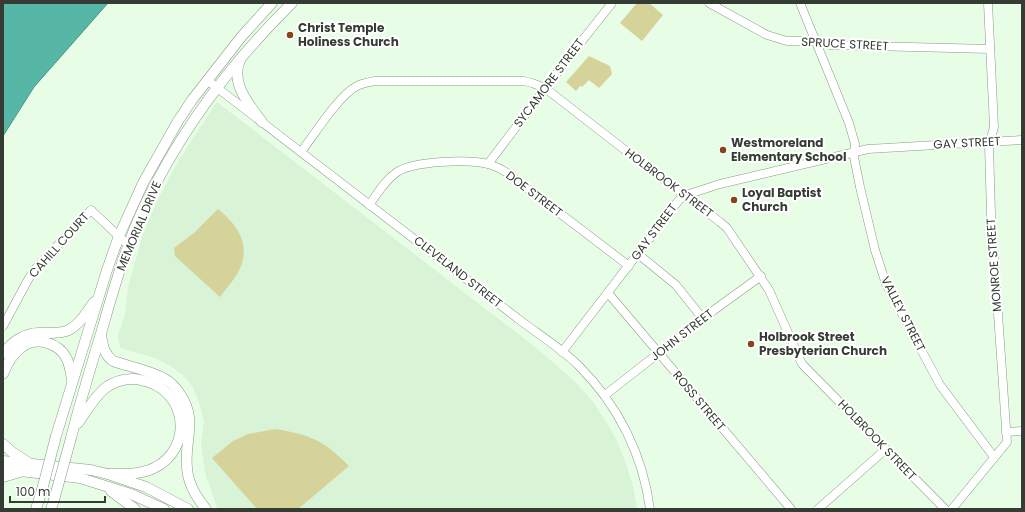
<svg xmlns="http://www.w3.org/2000/svg" width="1025" height="512" font-family="Poppins,sans-serif">
	<style>
		.built { fill: #d8f3d5 }
		.green { fill: #d5d29a }
		.water { fill: #57b7a6; stroke: #4c9284 }
		.lines { fill: none; stroke-linecap: round; stroke-linejoin: round }
		.minor-casing { stroke: #879b85; stroke-width: 9 }
		.major-casing { stroke: #879b85; stroke-width: 11 }
		.minor { stroke: #fff; stroke-width: 8 }
		.major { stroke: #fff; stroke-width: 10 }
		.major-bridge-casing { stroke: #879b85; stroke-width: 11; stroke-linecap: butt }
		.major-bridge { stroke: #fff; stroke-width: 10 }
		.poi-dot { fill: #874319; stroke: #fff; stroke-width: 1.5 }
		.labels { text-anchor: middle; stroke-width: 4; stroke-linejoin: round; paint-order: stroke }
		.poi-label { font-size: 12px; font-weight: bold; fill: #343c33; stroke: #fff; text-anchor: start }
		.street-label { font-size: 12px; fill: #343c33; stroke: #fff }
	</style>
	<rect width="100%" height="100%" fill="#e8fde5"/>
	<path class="built" d="M217,102L539,350L575,382L594,403L614,435L624,458L633,486L637,509H220L217,507L205,473L201,442L204,421L199,402L192,386L183,375L170,366L155,358L120,348L118,336L125,314L128,287L143,234L158,199L179,160Z"/>
	<g class="green">
		<path d="M637,3H649L663,15L642,41L620,23Z"/>
		<path d="M589,56L610,66L612,74L599,88L589,80L582,87L580,86L576,91L566,82Z"/>
		<path d="M218,209C236,224 250,242 241,266C237,277 227,287 220,297L175,256L174,248L194,233Z"/>
		<path d="M275,429C311,435 323,440 349,466L298,509H257L212,458L233,441L248,434Z"/>
	</g>
	<path class="water" d="M3,3H108L34,87L3,136Z"/>
	<g class="lines">
		<defs>
			<g id="minor">
				<path d="M709,3L767,35L787,41H813L831,45L990,49"/>
				<path d="M800,3L849,123L855,144L854,157L860,187L875,250L886,284L940,385L994,457"/>
				<path d="M207,80L521,321C541,336 562,349 579,366C618,405 643,455 650,509"/>
				<path d="M301,152C314,135 339,95 357,86C363,83 369,82 375,81H524L532,83L545,88L643,164L720,222L727,228L769,290L802,364L945,509"/>
				<path d="M488,164L566,61L612,3"/>
				<path d="M369,205C378,193 385,180 397,172C414,161 469,159 488,164C499,167 507,172 515,179L629,266"/>
				<path d="M638,254L676,285L703,319"/>
				<path d="M608,293L791,509"/>
				<path d="M3,326L29,278L36,268L91,210L128,245"/>
				<path d="M562,352L679,200L686,195L720,184L868,149L1022,140"/>
				<path d="M605,395L714,310L761,276"/>
				<path d="M1006,432L1022,431"/>
				<path d="M818,509L886,449"/>
				<path d="M952,509L1007,442L991,214L989,145L994,127L988,3"/>
			</g>
			<g id="major">
				<path d="M240,60C230,84 249,104 262,122"/>
				<path d="M101,336C103,346 104,354 113,361C130,367 150,370 165,379C172,383 176,388 180,394C198,420 184,441 187,468C188,484 196,497 206,509"/>
				<path d="M3,354C12,341 26,332 42,333C51,333 60,334 69,330C81,323 86,313 94,302"/>
				<path d="M3,374C7,364 13,353 22,347C37,336 59,343 67,359C70,366 71,373 72,380"/>
				<path d="M78,423C86,412 93,399 104,389C114,381 128,377 141,380C187,388 195,448 154,468C140,475 122,474 108,474"/>
				<path d="M56,436L107,270L119,236L143,183L178,121L192,100L242,36L272,3"/>
				<path d="M71,438C80,402 91,366 102,330C114,288 126,245 145,205C182,128 231,63 292,3"/>
				<path d="M3,444L12,452L29,463"/>
				<path d="M3,461L91,470L108,474L146,487L188,509"/>
				<path d="M3,469L80,478L131,494L164,509"/>
				<path d="M3,477L20,472"/>
				<path d="M111,491L135,509"/>
				<path d="M36,509L42,490"/>
				<path d="M51,509L54,500"/>
			</g>
		</defs>
		<use href="#minor" class="minor-casing"/>
		<use href="#major" class="major-casing"/>
		<use href="#minor" class="minor"/>
		<use href="#major" class="major"/>
		<defs>
			<g id="major-bridge">
				<path d="M42,490L56,436"/>
				<path d="M54,500L71,438"/>
			</g>
		</defs>
		<use href="#major-bridge" class="major-bridge-casing"/>
		<use href="#major-bridge" class="major-bridge"/>
	</g>
	<g class="poi-dot">
		<circle cx="290" cy="35" r="4"/>
		<circle cx="723" cy="150" r="4"/>
		<circle cx="734" cy="200" r="4"/>
		<circle cx="751" cy="344" r="4"/>
	</g>
	<g class="labels">
		<g class="poi-label">
			<text x="298" y="32">Christ Temple<tspan x="298" dy="14">Holiness Church</tspan></text>
			<text x="731" y="147">Westmoreland<tspan x="731" dy="14">Elementary School</tspan></text>
			<text x="742" y="197">Loyal Baptist<tspan x="742" dy="14">Church</tspan></text>
			<text x="759" y="341">Holbrook Street<tspan x="759" dy="14">Presbyterian Church</tspan></text>
		</g>
		<g class="street-label">
			<text transform="translate(845 44) rotate(3)" y="4">SPRUCE STREET</text>
			<text transform="translate(549 83) rotate(-53)" y="4">SYCAMORE STREET</text>
			<text transform="translate(967 143) rotate(-3)" y="4">GAY STREET</text>
			<text transform="translate(669 183) rotate(37)" y="4">HOLBROOK STREET</text>
			<text transform="translate(534 194) rotate(37)" y="4">DOE STREET</text>
			<text transform="translate(139 226) rotate(-67)" y="4">MEMORIAL DRIVE</text>
			<text transform="translate(654 232) rotate(-53)" y="4">GAY STREET</text>
			<text transform="translate(59 245) rotate(-48)" y="4">CAHILL COURT</text>
			<text transform="translate(994 265) rotate(-94)" y="4">MONROE STREET</text>
			<text transform="translate(458 272) rotate(38)" y="4">CLEVELAND STREET</text>
			<text transform="translate(903 314) rotate(63)" y="4">VALLEY STREET</text>
			<text transform="translate(682 335) rotate(-38)" y="4">JOHN STREET</text>
			<text transform="translate(699 401) rotate(50)" y="4">ROSS STREET</text>
			<text transform="translate(877 440) rotate(46)" y="4">HOLBROOK STREET</text>
		</g>
	</g>
	<rect width="1025" height="512" fill="none" stroke="#343c33" stroke-width="8"/>
	<path d="M10 496v6h95v-6" fill="none" stroke="#343c33" stroke-width="2"/>
	<text x="16" y="496" font-size="12" fill="#343c33" stroke="#ffffff" stroke-width="3" paint-order="stroke">100 m</text>
</svg>
